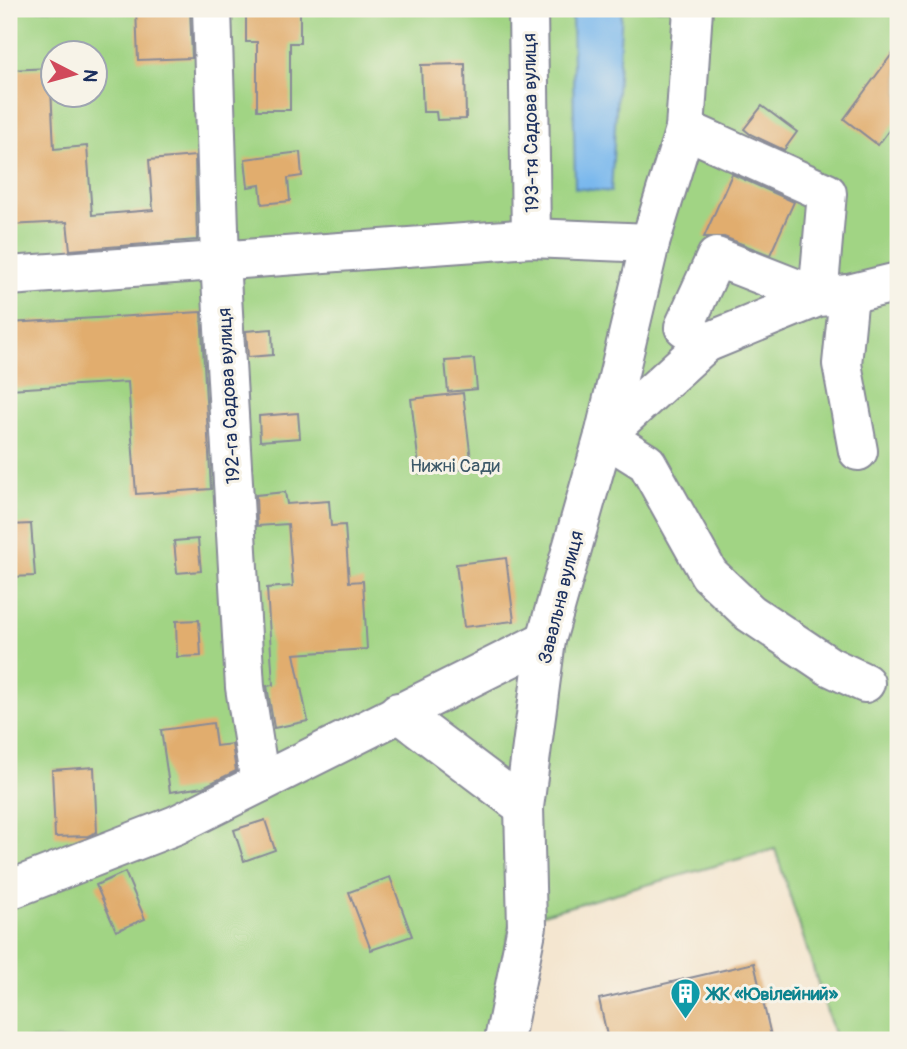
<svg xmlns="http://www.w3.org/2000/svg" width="907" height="1049" font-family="Pangolin,sans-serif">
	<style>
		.green { fill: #a1d484; stroke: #5e8271; stroke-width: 2; fill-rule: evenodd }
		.water { fill: #79b8ed; stroke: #4a74a6; stroke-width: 2 }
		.building { fill: #e1ad6e }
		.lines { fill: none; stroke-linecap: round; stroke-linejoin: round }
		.minor-casing { stroke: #888a97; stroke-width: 42 }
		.minor { stroke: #fff; stroke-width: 38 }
		.labels { text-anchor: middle; stroke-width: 6; stroke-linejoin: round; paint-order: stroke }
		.street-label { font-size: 19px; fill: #1b2f5e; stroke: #f7f3e8 }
		.park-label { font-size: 19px; fill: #3c5868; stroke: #f7f3e8 }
		.culture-label { font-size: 19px; font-weight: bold; fill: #0d838f; stroke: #f7f3e8; text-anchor: start }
	</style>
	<rect width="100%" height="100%" fill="#f7f3e8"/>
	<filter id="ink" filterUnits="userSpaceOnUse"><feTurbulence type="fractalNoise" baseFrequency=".0143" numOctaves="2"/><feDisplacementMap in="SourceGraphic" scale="14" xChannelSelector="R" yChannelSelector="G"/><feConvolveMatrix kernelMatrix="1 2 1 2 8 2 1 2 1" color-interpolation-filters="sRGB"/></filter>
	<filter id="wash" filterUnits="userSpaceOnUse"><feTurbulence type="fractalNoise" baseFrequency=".00686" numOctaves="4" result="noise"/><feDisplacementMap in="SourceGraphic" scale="28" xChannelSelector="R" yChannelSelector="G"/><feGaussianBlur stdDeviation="1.57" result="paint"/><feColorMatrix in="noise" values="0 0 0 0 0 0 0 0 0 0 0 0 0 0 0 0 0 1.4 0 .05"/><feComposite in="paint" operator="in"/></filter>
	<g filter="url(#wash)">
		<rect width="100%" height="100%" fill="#f4e6d0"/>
		<path class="green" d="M9,9H898V1040H836L775,849L511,923L488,1040H9ZM52,52H94V94H52Z"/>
		<path class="water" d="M572,9H622L611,192L575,188Z"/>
		<g id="blocks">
			<g class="building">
				<path d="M136,9H190L192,58L138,60Z"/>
				<path d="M246,9H300V43H290V110H257V42H246Z"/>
				<path d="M898,46V118L878,145L844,119Z"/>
				<path d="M465,64L466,119L437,120L436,112H423L421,65Z"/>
				<path d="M50,68L54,149L87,146L92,215L153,210L149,160L195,156L197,240L70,250L67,222L9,225V70Z"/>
				<path d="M762,106L797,132L784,150L750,134L744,129Z"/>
				<path d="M300,152L302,176L288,178L290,201L262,204L260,185L248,187L245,159Z"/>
				<path d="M732,174L794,202L770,255L724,237H704Z"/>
				<path d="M201,312L211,489L136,494L128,382L9,389V323Z"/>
				<path d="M272,329L273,355L248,357L246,331Z"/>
				<path d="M474,359L477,389L448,392L445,361Z"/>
				<path d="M463,393L472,468L420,474L411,399Z"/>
				<path d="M298,413L300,438L260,441L259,416Z"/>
				<path d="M285,492L287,504L329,501L331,526L345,525L349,582L363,581L367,649L294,654L308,721L274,728L267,686L273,685L267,588L293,586L288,524L257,526L256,495Z"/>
				<path d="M31,524L35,576L9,577V525Z"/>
				<path d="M198,539L201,571L177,573L174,541Z"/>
				<path d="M506,558L514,621L464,627L456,564Z"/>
				<path d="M199,620L201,656L177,657L176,621Z"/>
				<path d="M213,723L216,746L232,744L236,771L203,787L170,792L161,730Z"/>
				<path d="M94,767L97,832L88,836L55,837L52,770Z"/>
				<path d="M265,820L275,850L244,861L234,830Z"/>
				<path d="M125,872L145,919L116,931L96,885Z"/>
				<path d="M390,877L412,936L371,950L349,892Z"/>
				<path d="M754,963L772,1040H608L599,999Z"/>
			</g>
		</g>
	</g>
	<g filter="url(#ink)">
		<use href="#blocks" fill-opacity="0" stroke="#888a97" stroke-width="2"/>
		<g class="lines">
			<defs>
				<g id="minor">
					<path d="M212,9L220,261L245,687L260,783"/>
					<path d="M528,9L531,238"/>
					<path d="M685,129L827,193L818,297L716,257L684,327L706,343L818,297L849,294"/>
					<path d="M9,276L531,238L650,243"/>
					<path d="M706,343L604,436L647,463L709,574L750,613L829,666L865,683"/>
					<path d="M858,451L842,364L849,294L898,282"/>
					<path d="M398,712L524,807"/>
					<path d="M9,890L176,825L546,640"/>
					<path d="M504,1040L527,926L524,807L546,640L604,436L650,243L685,129L693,9"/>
				</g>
			</defs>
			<use href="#minor" class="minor-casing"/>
			<use href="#minor" class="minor"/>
		</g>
	</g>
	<defs>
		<symbol id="building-pin" viewBox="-11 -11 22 30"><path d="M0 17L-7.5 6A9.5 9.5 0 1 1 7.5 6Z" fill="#0f9aa8" stroke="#f7f3e8"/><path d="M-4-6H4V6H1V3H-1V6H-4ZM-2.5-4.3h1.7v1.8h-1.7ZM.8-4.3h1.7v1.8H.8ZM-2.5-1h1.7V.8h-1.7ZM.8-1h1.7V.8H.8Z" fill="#fff"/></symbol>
	</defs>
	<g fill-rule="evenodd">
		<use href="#building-pin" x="668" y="976" width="35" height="47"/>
	</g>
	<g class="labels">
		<g class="street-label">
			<text transform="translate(530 123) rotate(-91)" y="7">193-тя Садова вулиця</text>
			<text transform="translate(228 396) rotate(-93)" y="7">192-га Садова вулиця</text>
			<text transform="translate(560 597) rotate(-76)" y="7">Завальна вулиця</text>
		</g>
		<g class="park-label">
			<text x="455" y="472">Нижні Сади</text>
		</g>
		<g class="culture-label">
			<text x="708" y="1000">ЖК «Ювілейний»</text>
		</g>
	</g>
	<rect width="907" height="1049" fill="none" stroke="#f7f3e8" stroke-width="35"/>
	<g transform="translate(74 74) rotate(96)"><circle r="33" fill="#f7f3e8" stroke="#9fa5b1" stroke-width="2"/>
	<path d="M0-5L12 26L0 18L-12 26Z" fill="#d1495b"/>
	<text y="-10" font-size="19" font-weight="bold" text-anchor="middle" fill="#1b2f5e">N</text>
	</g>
</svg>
